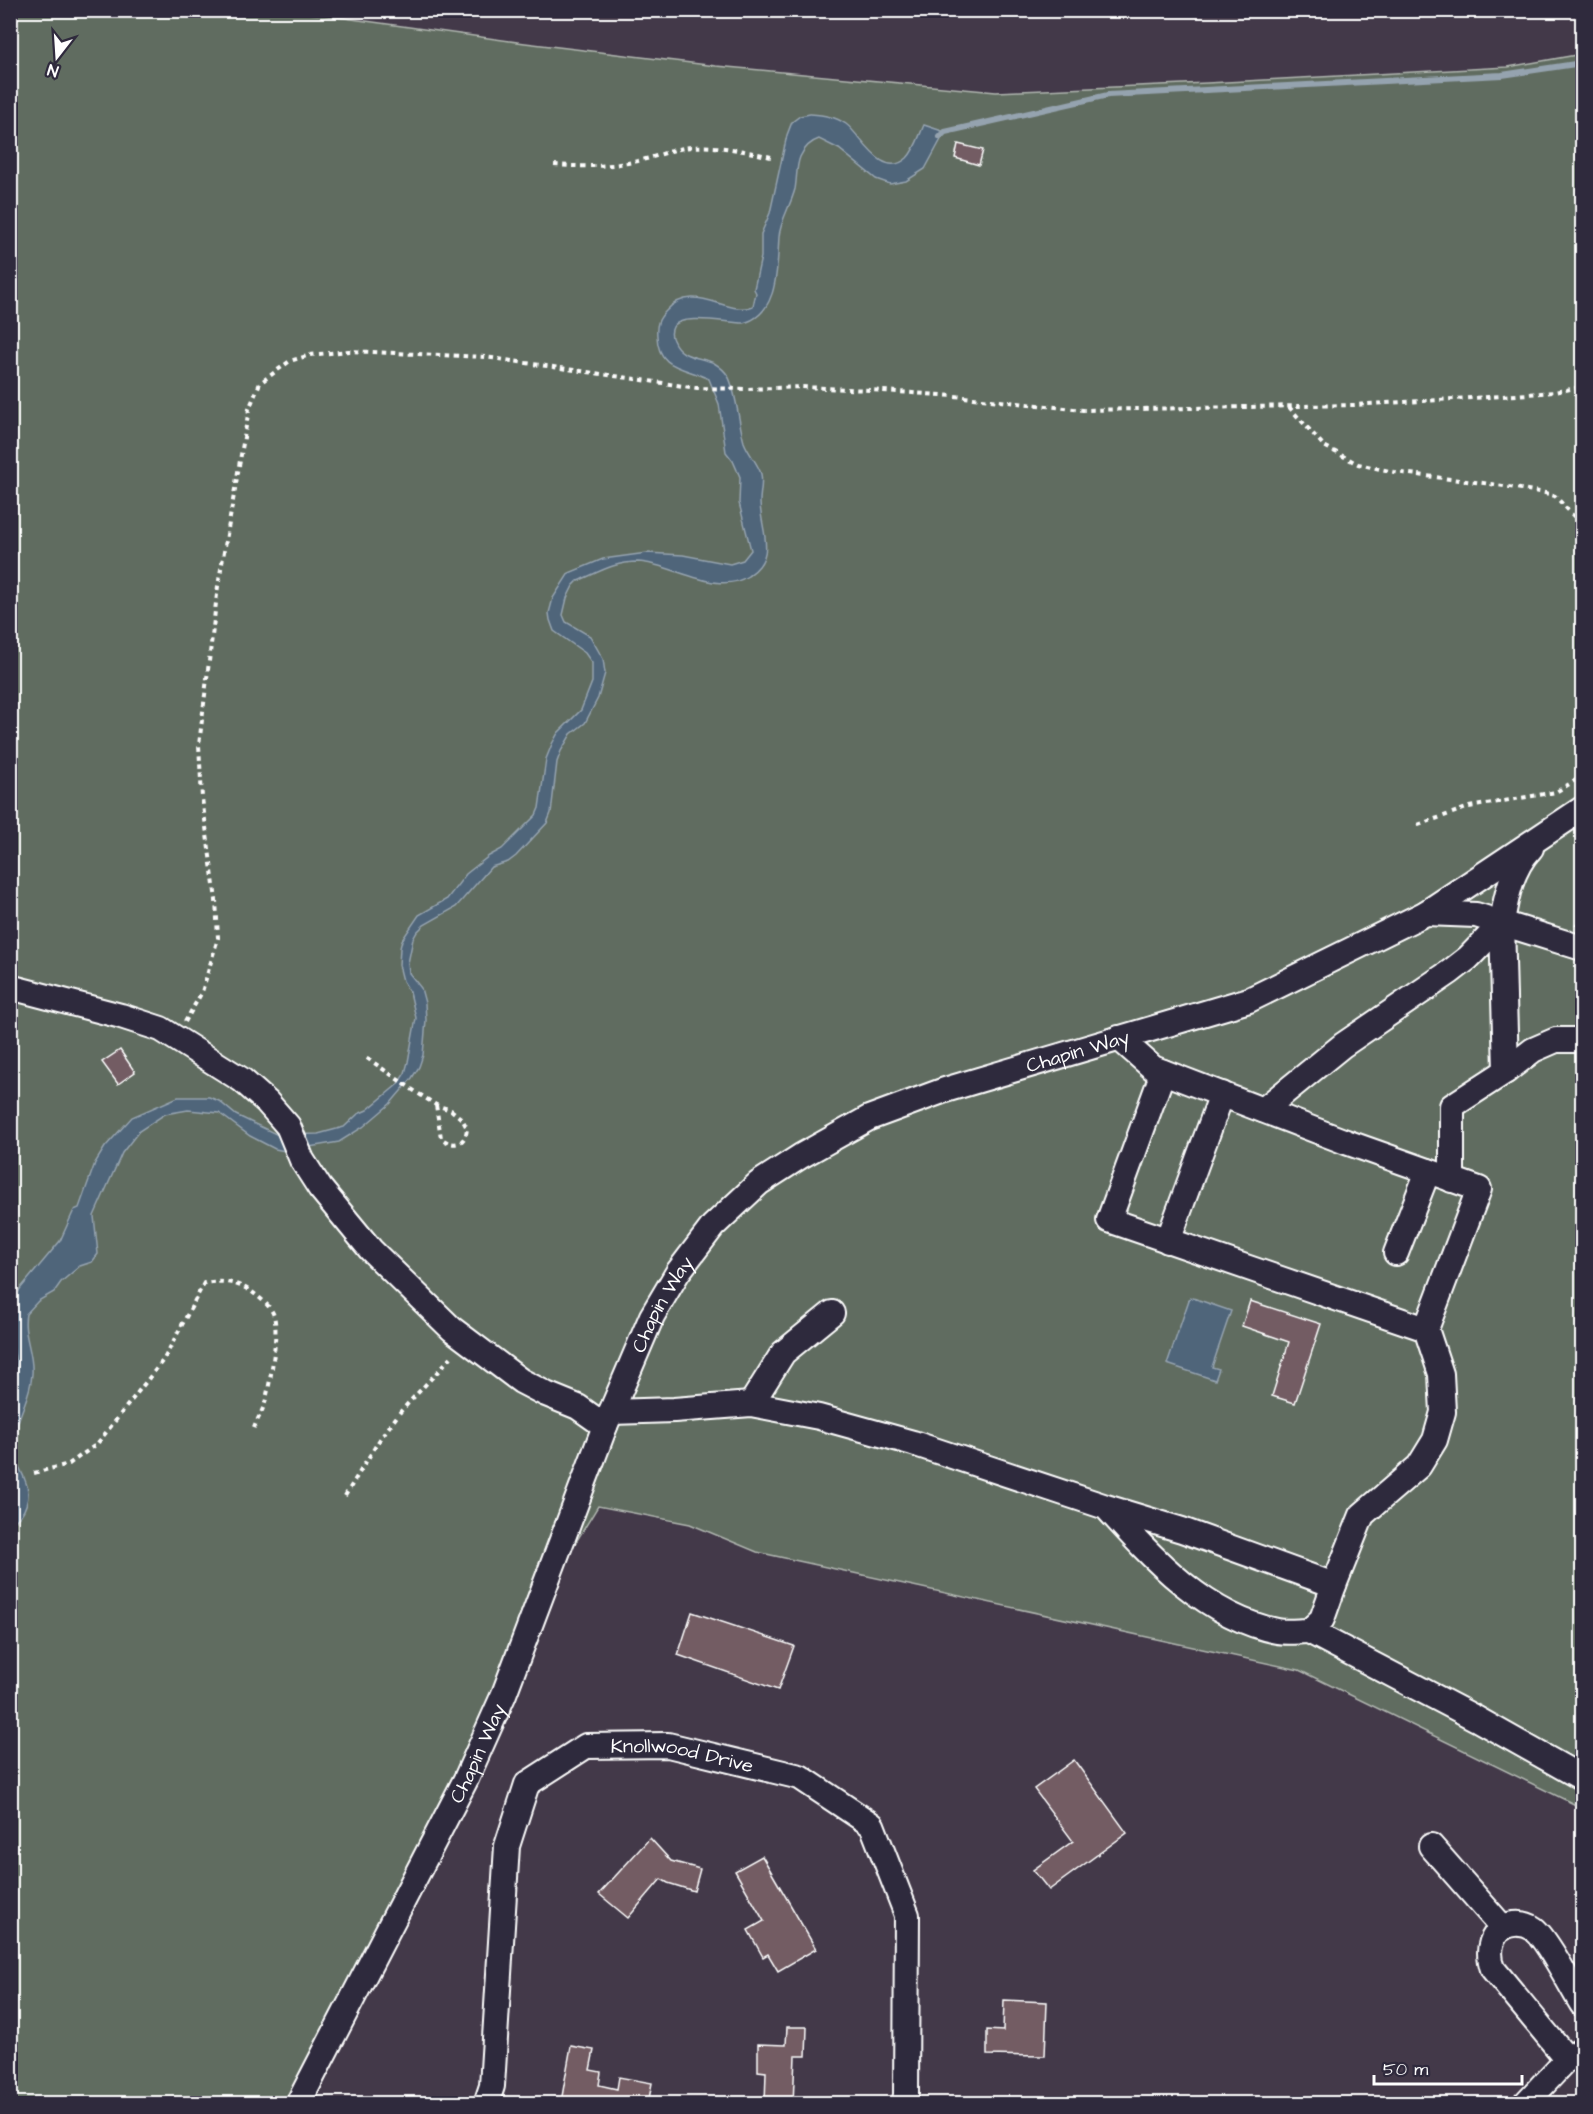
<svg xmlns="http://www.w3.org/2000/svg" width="1593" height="2114" font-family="'Architects Daughter',sans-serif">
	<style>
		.green { fill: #616c61; stroke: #b0b6b0; stroke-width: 1.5 }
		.water { fill: #4f657a; stroke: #95a3af; stroke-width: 1.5 }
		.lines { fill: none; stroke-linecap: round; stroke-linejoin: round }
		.stream { stroke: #95a3af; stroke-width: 6 }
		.building { fill: #735c64; stroke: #fff; stroke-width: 1.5 }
		.minor-casing { stroke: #fff; stroke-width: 28 }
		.path { stroke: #fff; stroke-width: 4; stroke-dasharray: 4.5 4.5; stroke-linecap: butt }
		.minor { stroke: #2f2a3d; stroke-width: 24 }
		.labels { text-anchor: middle; stroke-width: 5; stroke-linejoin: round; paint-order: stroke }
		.street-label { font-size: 20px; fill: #fff; stroke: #2f2a3d }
	</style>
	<rect width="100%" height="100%" fill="#433949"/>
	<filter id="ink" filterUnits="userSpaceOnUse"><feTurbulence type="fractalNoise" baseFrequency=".0167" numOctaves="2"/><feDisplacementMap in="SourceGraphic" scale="12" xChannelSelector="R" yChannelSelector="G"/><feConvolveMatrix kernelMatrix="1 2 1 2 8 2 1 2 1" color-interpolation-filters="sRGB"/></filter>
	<g filter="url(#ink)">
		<path class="green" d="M11,11H294L525,43L716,66L996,92L1207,83L1508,67L1582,54V1808L1299,1670L757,1552L690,1524L598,1506L508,1653L444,1800L315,2050L285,2103L11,2104Z"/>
		<g class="water">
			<path d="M810,114C822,115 835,116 846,124C861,135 882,181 907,158C915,150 919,136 924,125L945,132L925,169L906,181L890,184L876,179L839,149L819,139C810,142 804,148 800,157C796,167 797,179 795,189C791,205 780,221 779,237C777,266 779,315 743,323C729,323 681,313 673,327C671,331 671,336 673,340C681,359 698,356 714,363C719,366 725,371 728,376C736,389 739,425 744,442C748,453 759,465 761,474C763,483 760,493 760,501C760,530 779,556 748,576C717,597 671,563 638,562C614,562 599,572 578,581L573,586L567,598L563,615L566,622L590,636L603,659L605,673L598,698L585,723L571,734L561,751L557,762L551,813L547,823L516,856L508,862L491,867L456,907L424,925L417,932L413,939L408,963L409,973L421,988L425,1003L426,1020L423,1055L419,1067L412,1078L390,1104L363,1127L339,1142L285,1151L275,1149L250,1136L219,1113L188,1110L165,1114L139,1131L122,1153L94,1216L98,1254L92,1262L80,1266L61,1282L54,1292L38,1301L26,1314C22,1334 34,1353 32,1374C31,1392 23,1406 18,1422C16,1428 17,1431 17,1436C17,1440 15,1445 15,1449C14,1461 21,1469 25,1480C32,1495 26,1516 11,1523L12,1487L10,1479V1406L17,1370L12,1340L11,1311L14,1300L20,1289L60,1241L74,1210L79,1208L95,1163L105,1147L132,1117L178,1097H209L219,1101L236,1115L278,1135L318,1134L344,1127L358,1114L367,1110L397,1085L405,1073L408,1062L416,1018L410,992L403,981L399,965L400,948L402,940L419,915L447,899L466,874L489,856L502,849L536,815L539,808L546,759L552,744L558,733L581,710L592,682V663L585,653L554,631L550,620L549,613L553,598L569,573L603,559L647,553L683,555L730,564L743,560L751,550L739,503L740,477L733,461L726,452L719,404L709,379C685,367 658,370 657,336C656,325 658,319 666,311C694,279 729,318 753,306L756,293L754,289L761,257V234L770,213L787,135L792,122L800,116Z"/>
			<path d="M1190,1297L1231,1311L1212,1367L1219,1369L1215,1380L1167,1364Z"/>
		</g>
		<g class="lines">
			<path class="stream" d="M940,137L945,132L1108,95L1502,75L1582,63"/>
		</g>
		<g class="building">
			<path d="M958,144L983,150L979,165L955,158Z"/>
			<path d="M120,1050L135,1072L118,1084L102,1062Z"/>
			<path d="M1250,1301L1321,1324L1295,1403L1272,1396L1289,1342L1242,1326Z"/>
			<path d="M692,1612L794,1646L778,1690L678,1655Z"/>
			<path d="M1074,1760L1127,1833L1049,1890L1033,1870L1073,1841L1034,1789Z"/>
			<path d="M650,1838L671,1861L700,1869L694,1891L668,1883L661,1879L628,1918L599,1894Z"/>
			<path d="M762,1856L816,1949L778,1971L768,1954L763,1957L748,1930L764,1921L735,1871Z"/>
			<path d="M1004,2000L1047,2002L1045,2056L987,2055V2030L1003,2031Z"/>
			<path d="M787,2027H807L806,2056H795L793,2104H765L766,2072L758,2071V2044L786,2045Z"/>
			<path d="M571,2046L594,2050L590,2070L601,2072L599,2085L617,2089L619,2077L652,2083L648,2104L561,2102Z"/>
		</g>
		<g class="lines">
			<defs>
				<g id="minor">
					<path d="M1426,913L1476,915L1582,948"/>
					<path d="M10,987L121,1016L161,1029L242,1080L267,1102L288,1126L302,1160L320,1188L371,1250L452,1329L521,1381L546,1394L578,1407L605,1426"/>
					<path d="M1119,1038L1153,1068L1346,1142L1479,1189L1426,1329L1441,1374L1443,1412L1435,1440L1419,1466L1362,1515L1334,1585"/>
					<path d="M1506,1071L1502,923C1506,896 1512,868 1531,848"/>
					<path d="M1163,1072L1109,1220L1426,1329"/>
					<path d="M1263,1110L1343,1045L1450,972L1468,958L1502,923"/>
					<path d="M1452,1180V1106L1506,1071L1533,1050L1556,1040H1582"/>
					<path d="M1168,1241L1222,1094"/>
					<path d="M1396,1253L1428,1171"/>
					<path d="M751,1404L783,1353L832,1313"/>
					<path d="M611,1412L674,1410L751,1404L819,1417L913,1443L1106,1507L1182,1530L1334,1585L1322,1619L1309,1631C1299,1631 1287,1633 1277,1631C1206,1617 1153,1559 1106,1507"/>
					<path d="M1309,1631L1477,1719L1582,1778"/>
					<path d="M1431,1846L1503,1928"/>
					<path d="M1567,2059L1493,1969C1489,1957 1488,1945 1496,1934C1504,1922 1523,1921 1534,1929C1547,1939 1572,1988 1582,2004"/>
					<path id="s1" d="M298,2104L466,1779L504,1694L605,1426L652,1316L678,1272L713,1226L759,1183L801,1156L869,1118L945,1090L1249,1000L1426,913L1582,809"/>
					<path id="s2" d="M486,2104L492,2086L507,1846L527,1784L586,1746L668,1745L800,1777L872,1825L907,1915L906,2095L904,2104"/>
					<path d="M1525,2104L1567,2059L1582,2050"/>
				</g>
			</defs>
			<use href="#minor" class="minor-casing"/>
			<g class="path">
				<path d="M554,165C585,167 612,167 642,160C659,156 675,148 692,147C719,145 745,151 771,157"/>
				<path d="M1289,407L1324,446L1358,464L1394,472L1491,484L1545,493L1555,496L1582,525"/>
				<path d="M1582,662V663"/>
				<path d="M1418,825L1469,807L1556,792L1576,780L1582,770"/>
				<path d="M1576,926L1582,917"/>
				<path d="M185,1022L202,992L218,938L216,900L202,798L199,745L218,586L249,409L260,383L290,361L310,355L349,351L485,357L697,388L747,389L802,387L870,390L954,396L1083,410L1353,405L1489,397L1554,392L1582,387"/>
				<path d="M367,1058L416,1092L436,1105L451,1110L462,1119L467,1128C466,1145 453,1148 441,1138L436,1105"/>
				<path d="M34,1473L69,1464L97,1444L164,1359L204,1283C222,1280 237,1282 252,1292C260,1298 271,1306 274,1316C279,1333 270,1384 265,1403C262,1412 257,1420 254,1428"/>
				<path d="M345,1496L380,1439L401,1411L454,1354"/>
			</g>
			<use href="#minor" class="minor"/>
		</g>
	</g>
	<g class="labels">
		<g class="street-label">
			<text dy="7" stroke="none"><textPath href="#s1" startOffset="1384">Chapin Way</textPath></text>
			<text dy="7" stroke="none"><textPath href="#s1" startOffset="880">Chapin Way</textPath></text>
			<text dy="7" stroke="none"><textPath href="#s1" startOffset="394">Chapin Way</textPath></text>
			<text dy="7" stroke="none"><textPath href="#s2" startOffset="492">Knollwood Drive</textPath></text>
		</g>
	</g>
	<rect width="1593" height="2114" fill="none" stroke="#2f2a3d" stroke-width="36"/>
	<rect x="18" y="18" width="1557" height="2078" fill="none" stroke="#fff" stroke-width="2" filter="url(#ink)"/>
	<g transform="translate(57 57) rotate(197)" stroke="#2f2a3d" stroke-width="4.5" paint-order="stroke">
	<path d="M0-4.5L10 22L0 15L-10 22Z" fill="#ffffff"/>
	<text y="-9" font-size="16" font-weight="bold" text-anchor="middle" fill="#ffffff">N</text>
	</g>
	<path d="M1374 2075v9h148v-9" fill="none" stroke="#ffffff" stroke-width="3"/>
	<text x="1383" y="2075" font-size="18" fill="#ffffff" stroke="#2f2a3d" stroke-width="4.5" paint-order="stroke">50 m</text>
</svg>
